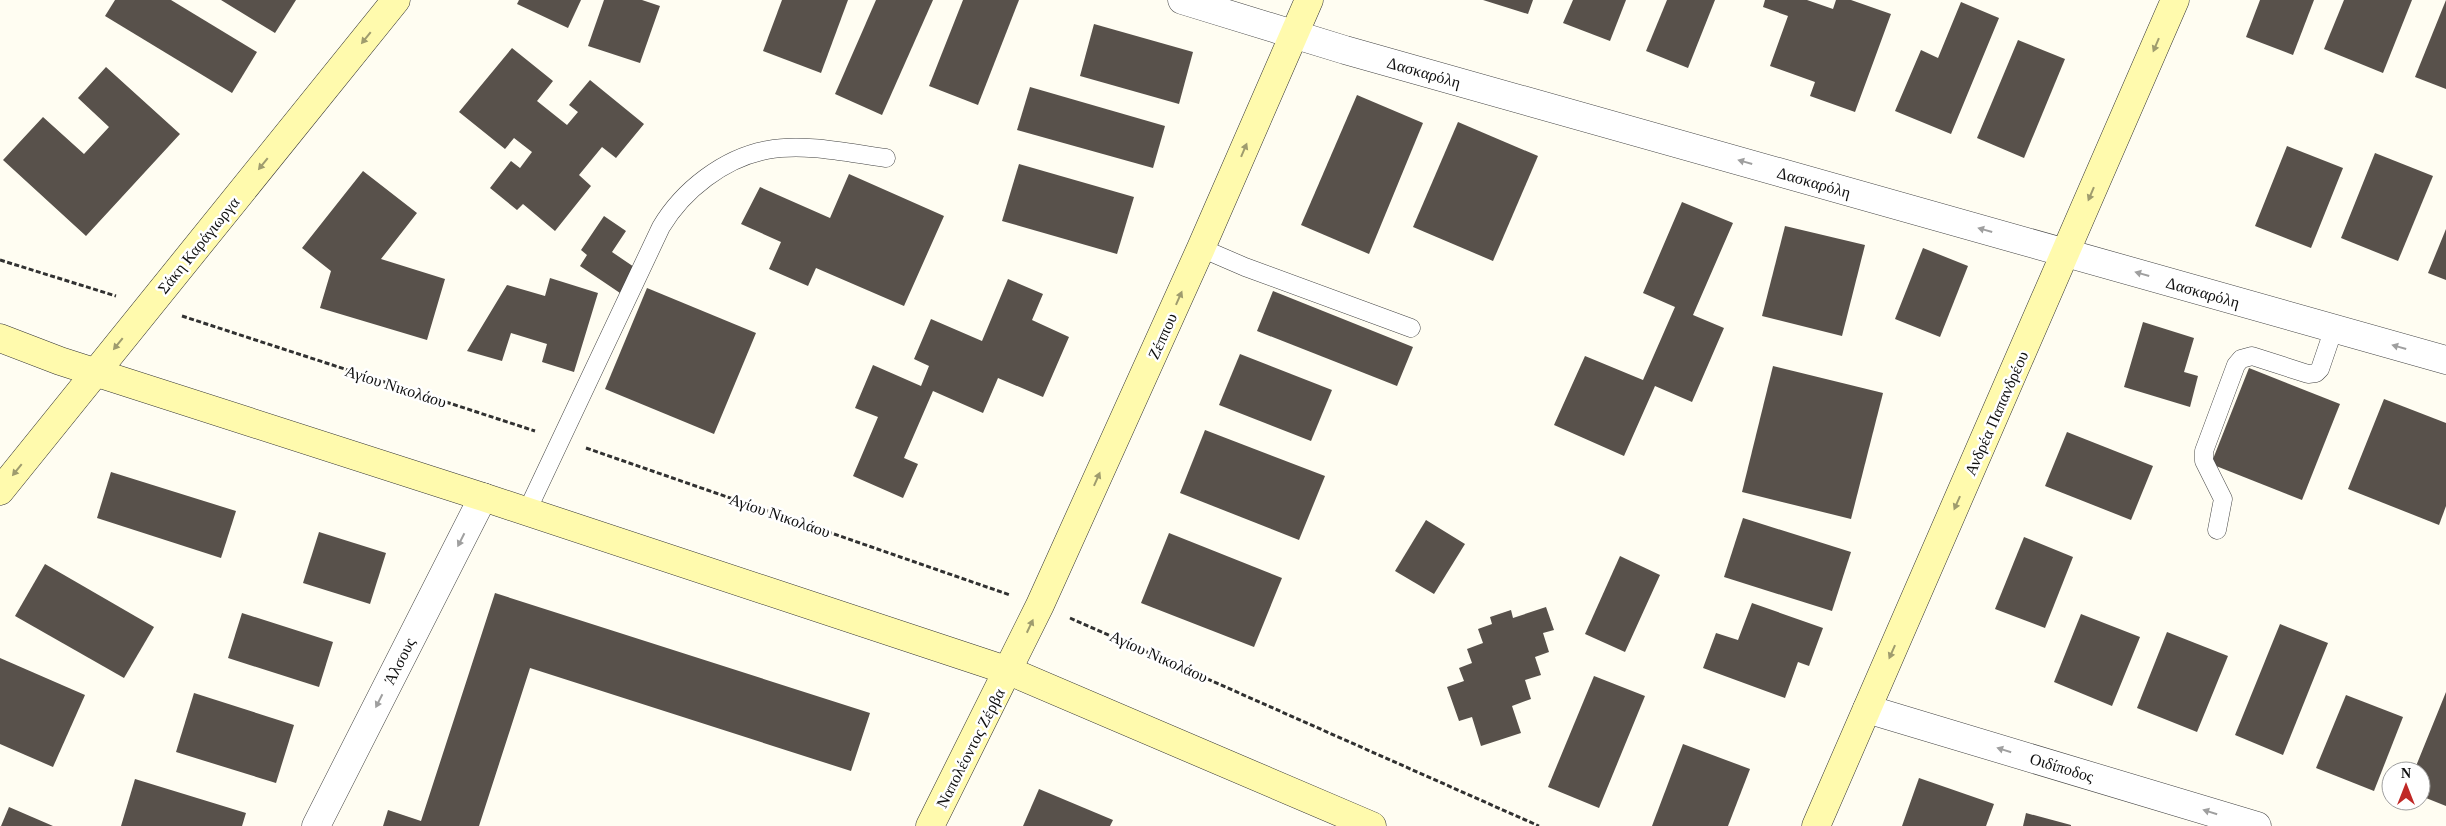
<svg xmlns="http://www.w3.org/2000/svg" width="2446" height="826" font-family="'Times New Roman',serif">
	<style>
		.building { fill: #58514b }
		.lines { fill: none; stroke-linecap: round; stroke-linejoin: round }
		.lane-casing { stroke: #424242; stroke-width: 19 }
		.street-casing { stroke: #424242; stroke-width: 29 }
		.secondary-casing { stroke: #313131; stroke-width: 29 }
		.path { stroke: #313131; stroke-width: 3; stroke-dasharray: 5 2.5; stroke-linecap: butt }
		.lane { stroke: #fff; stroke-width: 18 }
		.street { stroke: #fff; stroke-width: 28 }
		.secondary { stroke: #fffaad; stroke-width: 28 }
		.oneway { fill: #9f9c6e }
		.oneway2 { fill: #9f9f9f }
		.labels { text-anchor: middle; stroke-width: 5; stroke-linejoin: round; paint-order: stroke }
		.street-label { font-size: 16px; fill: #0f0f0f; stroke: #fff }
	</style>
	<rect width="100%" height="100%" fill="#fffdf2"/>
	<g class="building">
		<path d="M115,0H171L257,52L232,93L105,16Z"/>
		<path d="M221,0H296L275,33Z"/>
		<path d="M519,0H581L568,28L517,4Z"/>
		<path d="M604,0H642L660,6L640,63L588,46Z"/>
		<path d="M782,0H848L821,73L763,51Z"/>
		<path d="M876,0H933L882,115L835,94Z"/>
		<path d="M963,0H1019L978,105L929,86Z"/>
		<path d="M1483,0H1533L1528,14Z"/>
		<path d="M1573,0H1626L1610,41L1563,23Z"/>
		<path d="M1667,0H1715L1688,68L1646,51Z"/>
		<path d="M1765,0H1807L1833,9L1836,0H1851L1891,14L1855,112L1810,96L1815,82L1770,66L1788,16L1763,7Z"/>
		<path d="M2260,0H2314L2293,55L2246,37Z"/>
		<path d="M2344,0H2412L2383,73L2324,49Z"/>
		<path d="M2446,0V89L2415,77Z"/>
		<path d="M1961,2L1999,18L1951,134L1895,111L1921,50L1938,58Z"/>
		<path d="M1094,24L1193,52L1179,104L1080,76Z"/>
		<path d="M2018,40L2065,59L2024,158L1977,138Z"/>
		<path d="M512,48L553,81L537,101L567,125L578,112L569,105L590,80L644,124L616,158L602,147L579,175L591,186L555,231L523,204L517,210L490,188L511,161L520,168L532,152L514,138L505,149L459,112Z"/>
		<path d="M106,67L180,134L86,236L3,160L43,117L84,154L109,127L78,98Z"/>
		<path d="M1030,87L1165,126L1153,168L1017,130Z"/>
		<path d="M1357,95L1423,123L1369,254L1301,225Z"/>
		<path d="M1458,122L1538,156L1493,261L1413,227Z"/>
		<path d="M2287,146L2343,168L2311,248L2255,226Z"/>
		<path d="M2375,153L2433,176L2398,261L2341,238Z"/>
		<path d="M1019,164L1134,197L1117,254L1002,221Z"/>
		<path d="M363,171L417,213L381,259L445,279L427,340L320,308L331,271L302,248Z"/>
		<path d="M849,174L944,216L904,306L816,268L808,286L769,269L781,242L741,224L760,187L830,218Z"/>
		<path d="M1682,202L1733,223L1693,315L1724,328L1692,402L1655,386L1624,456L1554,425L1585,356L1643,380L1675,307L1643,293Z"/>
		<path d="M604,216L626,231L612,252L637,269L620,293L580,266L587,255L581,250Z"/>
		<path d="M1785,226L1865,245L1842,336L1762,316Z"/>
		<path d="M2446,229V280L2428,273Z"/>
		<path d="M1923,248L1968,266L1940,337L1895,319Z"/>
		<path d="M550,278L598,293L574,372L542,362L547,344L511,333L502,361L467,351L507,285L545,296Z"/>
		<path d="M1008,279L1043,294L1032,320L1069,337L1043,397L998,378L983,413L933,391L904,458L918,464L903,498L853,476L878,417L855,408L873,365L921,386L929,366L914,359L931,319L982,341Z"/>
		<path d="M647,288L756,333L714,434L605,389Z"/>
		<path d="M1273,291L1413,347L1397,386L1257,331Z"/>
		<path d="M2143,322L2194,338L2184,372L2198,376L2190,407L2124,387Z"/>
		<path d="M1240,354L1332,390L1311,441L1219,405Z"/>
		<path d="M1773,366L1883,393L1851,519L1742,492Z"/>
		<path d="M2249,368L2340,404L2302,500L2211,464Z"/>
		<path d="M2384,399L2446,423V506L2439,525L2348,489Z"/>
		<path d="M1205,430L1325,476L1299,540L1180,493Z"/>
		<path d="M2067,432L2153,466L2131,520L2045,486Z"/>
		<path d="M111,472L236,511L221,558L97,518Z"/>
		<path d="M1743,518L1851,552L1832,611L1724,577Z"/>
		<path d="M1426,520L1465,544L1434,594L1395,571Z"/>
		<path d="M319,532L386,553L370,604L303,583Z"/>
		<path d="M1169,533L1282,578L1254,647L1141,603Z"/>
		<path d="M2024,537L2073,557L2045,628L1995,609Z"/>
		<path d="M1620,556L1660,575L1625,652L1585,634Z"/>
		<path d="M45,564L154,627L124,678L15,616Z"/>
		<path d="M495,593L870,713L851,771L530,668L479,826H383L388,810L421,821Z"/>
		<path d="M1752,603L1823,628L1809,666L1798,662L1785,698L1703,668L1716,633L1738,640Z"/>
		<path d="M1546,607L1554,630L1543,633L1549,652L1535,657L1541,675L1525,680L1531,699L1512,706L1521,733L1481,746L1472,717L1459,721L1447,687L1464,681L1459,668L1472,663L1467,649L1483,643L1478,629L1492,624L1490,617L1511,610L1513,618Z"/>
		<path d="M242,613L333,642L319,687L228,658Z"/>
		<path d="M2081,614L2140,637L2112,706L2054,682Z"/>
		<path d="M2280,624L2328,643L2283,755L2235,735Z"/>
		<path d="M2167,632L2228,656L2197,732L2137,708Z"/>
		<path d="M0,658L85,695L53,767L0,744Z"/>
		<path d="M1594,676L1645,696L1599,808L1548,787Z"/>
		<path d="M2446,692V806L2421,796V771H2414Z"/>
		<path d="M194,693L294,725L276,783L176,752Z"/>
		<path d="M2346,695L2403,717L2374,791L2316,768Z"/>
		<path d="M1683,744L1750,769L1728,826H1652Z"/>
		<path d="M1919,778L1994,804L1986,826H1902Z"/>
		<path d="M135,779L246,813L242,826H121Z"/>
		<path d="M1039,789L1113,820L1110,826H1023Z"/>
		<path d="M9,807L53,826H1Z"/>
		<path d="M2026,813L2071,825V826H2023Z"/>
	</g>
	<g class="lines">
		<defs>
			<g id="lane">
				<path d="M1201,248L1245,267L1411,328"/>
				<path d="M527,511L661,227C683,190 724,158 767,150C805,143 848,153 886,158"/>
				<path d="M2217,530L2223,499L2204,461V451L2236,365L2241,359L2252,356L2308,374L2316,373L2320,369L2334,328"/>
			</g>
			<g id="street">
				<path d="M1182,0L1345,50L2446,360"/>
				<path d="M1867,709L2257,826"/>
				<path d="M316,826L483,497"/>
			</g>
			<g id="secondary">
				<path d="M0,338L60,361L483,497L1009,671L1372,826"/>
				<path d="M0,491L396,0"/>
				<path d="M930,826L1040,605L1201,248L1309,0"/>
				<path d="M1816,826L2175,0"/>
			</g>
		</defs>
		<use href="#lane" class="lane-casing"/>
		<use href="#street" class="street-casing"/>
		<use href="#secondary" class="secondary-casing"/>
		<g class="path">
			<path d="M0,260L116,296"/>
			<path d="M182,316L535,431"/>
			<path d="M586,448L1010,595"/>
			<path d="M1070,618L1539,826"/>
		</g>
		<use href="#lane" class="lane"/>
		<use href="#street" class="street"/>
		<use href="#secondary" class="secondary"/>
	</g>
	<defs><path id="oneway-solid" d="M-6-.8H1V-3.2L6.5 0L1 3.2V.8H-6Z" transform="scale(1.25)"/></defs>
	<g class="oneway">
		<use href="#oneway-solid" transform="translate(366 38) rotate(129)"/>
		<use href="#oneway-solid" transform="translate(2156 45) rotate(113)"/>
		<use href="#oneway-solid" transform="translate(1244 150) rotate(-67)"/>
		<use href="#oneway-solid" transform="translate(263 164) rotate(129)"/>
		<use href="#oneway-solid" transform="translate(2091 194) rotate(113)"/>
		<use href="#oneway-solid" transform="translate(1179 298) rotate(-66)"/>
		<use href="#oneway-solid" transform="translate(118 344) rotate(129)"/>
		<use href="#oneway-solid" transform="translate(17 470) rotate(129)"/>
		<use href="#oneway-solid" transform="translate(1097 479) rotate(-66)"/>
		<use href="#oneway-solid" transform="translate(1957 503) rotate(114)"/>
		<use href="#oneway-solid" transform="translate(1030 626) rotate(-65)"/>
		<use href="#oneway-solid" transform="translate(1892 652) rotate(114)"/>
	</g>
	<g class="oneway2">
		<use href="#oneway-solid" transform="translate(1745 162) rotate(-164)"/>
		<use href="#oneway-solid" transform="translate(1985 230) rotate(-164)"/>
		<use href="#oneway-solid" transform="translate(2142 274) rotate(-164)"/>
		<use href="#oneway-solid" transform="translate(2399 347) rotate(-164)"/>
		<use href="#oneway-solid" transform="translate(461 540) rotate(117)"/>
		<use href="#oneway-solid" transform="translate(379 701) rotate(117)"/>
		<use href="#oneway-solid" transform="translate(2004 750) rotate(-163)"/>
		<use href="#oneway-solid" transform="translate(2210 812) rotate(-163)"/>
	</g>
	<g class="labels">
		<g class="street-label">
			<text transform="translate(1424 72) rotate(16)" y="6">Δασκαρόλη</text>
			<text transform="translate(1814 182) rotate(16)" y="6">Δασκαρόλη</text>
			<text transform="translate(198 245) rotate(-51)" y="6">Σάκη Καράγιωργα</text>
			<text transform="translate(2203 292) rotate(16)" y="6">Δασκαρόλη</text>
			<text transform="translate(1162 336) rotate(-66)" y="6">Ζέππου</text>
			<text transform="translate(396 386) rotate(18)" y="6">Αγίου Νικολάου</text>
			<text transform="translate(1996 413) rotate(-66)" y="6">Ανδρέα Παπανδρέου</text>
			<text transform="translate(780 515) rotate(19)" y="6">Αγίου Νικολάου</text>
			<text transform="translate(1159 656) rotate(24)" y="6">Αγίου Νικολάου</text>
			<text transform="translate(399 661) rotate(-63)" y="6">Άλσους</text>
			<text transform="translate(970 748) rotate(-63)" y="6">Ναπολέοντος Ζέρβα</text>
			<text transform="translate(2062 767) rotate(17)" y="6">Οιδίποδος</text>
		</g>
	</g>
	<g transform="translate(2406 786)"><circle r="24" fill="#ffffff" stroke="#9f9f9f"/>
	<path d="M0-4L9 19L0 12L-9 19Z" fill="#c02826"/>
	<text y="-8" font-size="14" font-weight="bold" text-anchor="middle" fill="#0f0f0f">N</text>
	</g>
</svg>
